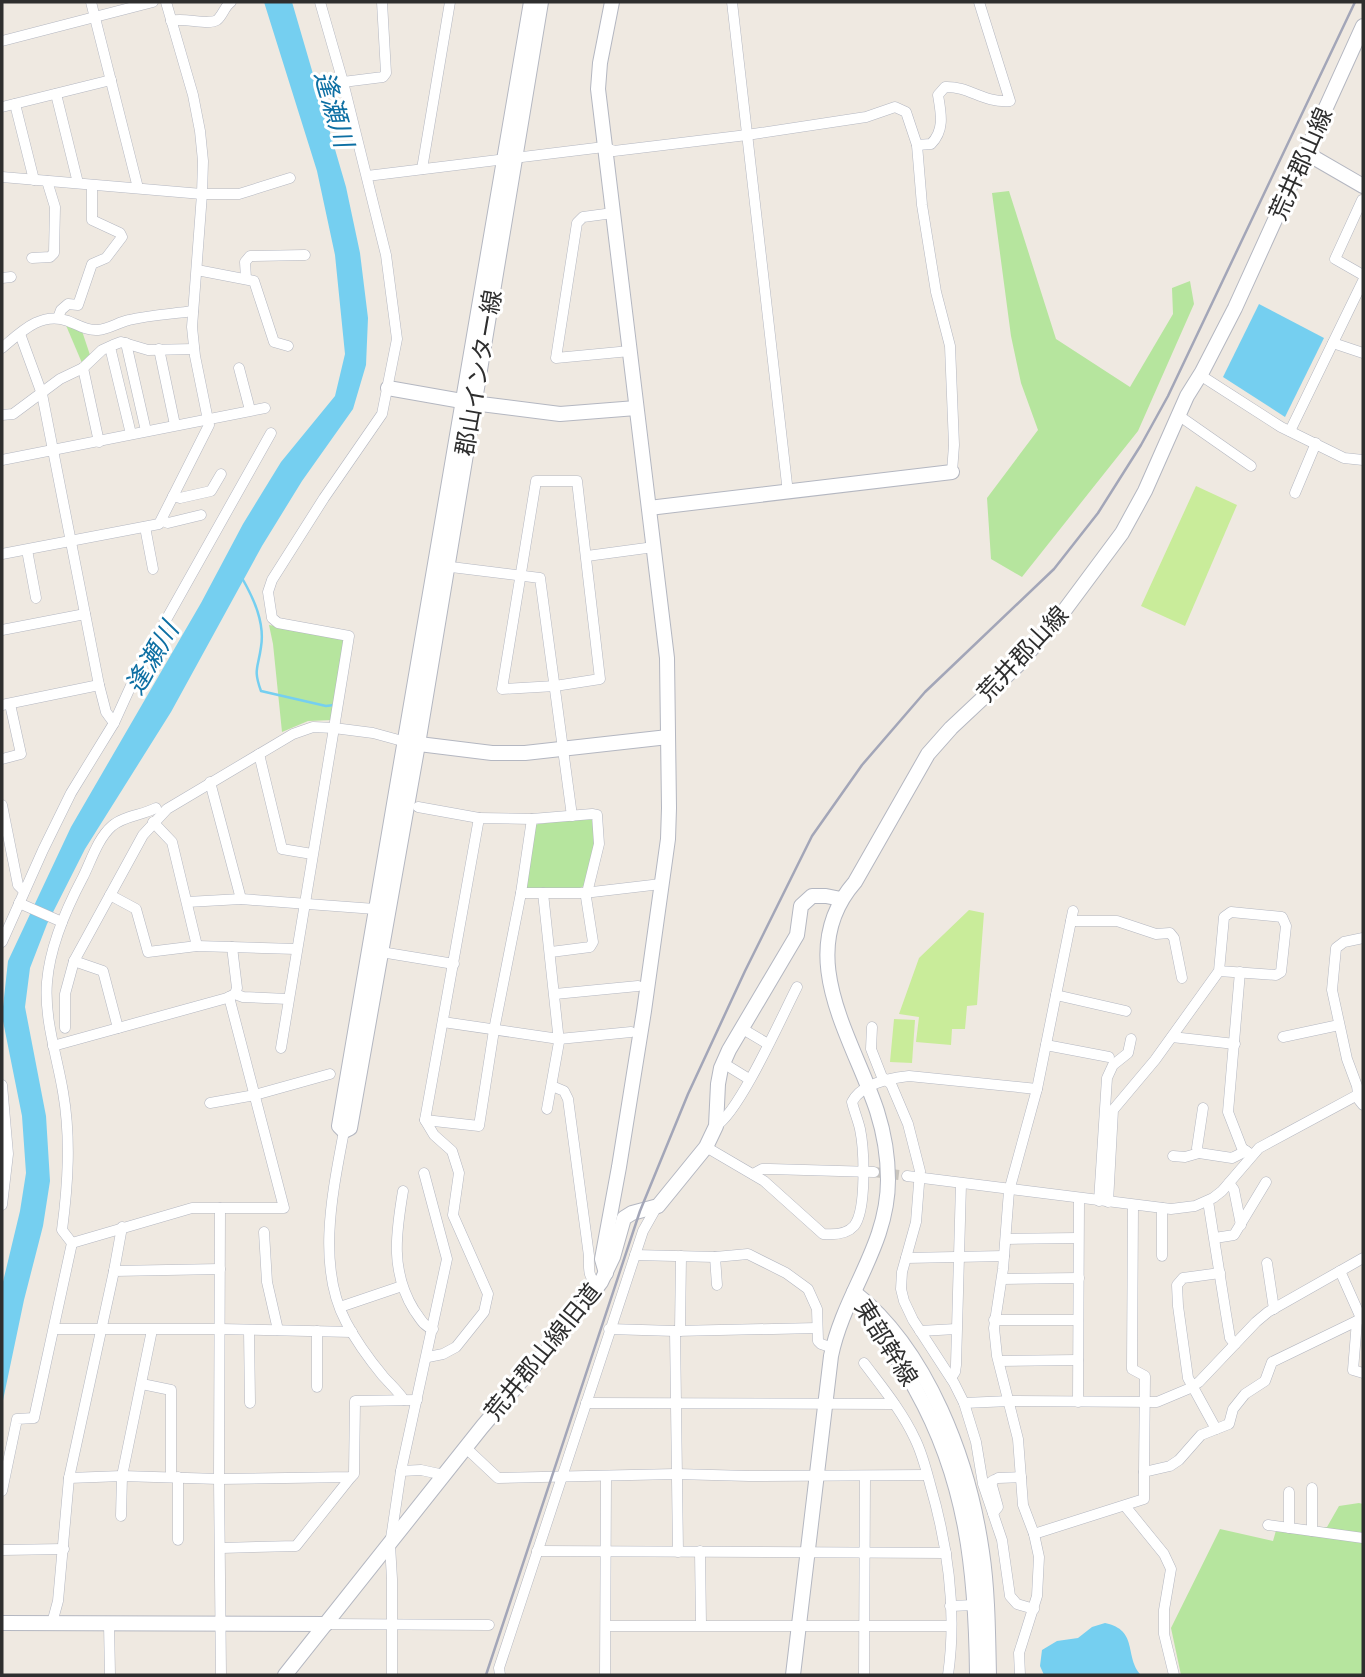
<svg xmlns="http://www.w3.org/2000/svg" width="1365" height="1677" font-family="'Archivo Narrow','Noto Sans JP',sans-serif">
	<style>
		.green { fill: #b6e59e }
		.pitch { fill: #c9ec9a }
		.water { fill: #75cff0 }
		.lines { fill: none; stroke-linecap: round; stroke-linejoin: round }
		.stream { stroke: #75cff0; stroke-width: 2.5 }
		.street-tunnel { stroke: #c8c4bd; stroke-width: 10; stroke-dasharray: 10 5; stroke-linecap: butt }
		.street-casing { stroke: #b4b7c1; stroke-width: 11 }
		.secondary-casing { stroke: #b4b7c1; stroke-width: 16 }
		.street { stroke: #fff; stroke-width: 10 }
		.secondary { stroke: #fff; stroke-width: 14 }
		.rail { stroke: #a3a6b8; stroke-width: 2.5 }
		.labels { text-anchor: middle; stroke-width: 6; stroke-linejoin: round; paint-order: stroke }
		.street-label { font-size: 24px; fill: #2e2e2e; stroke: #fff }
		.water-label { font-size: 26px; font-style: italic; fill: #0d6fa3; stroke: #fff }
	</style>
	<rect width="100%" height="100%" fill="#efe9e1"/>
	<g class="green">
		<path d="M1009,191L1056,339L1130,387L1173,314L1172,288L1190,281L1194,304L1138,431L1022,577L991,559L987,498L1038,430L1021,383L1011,336L992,193Z"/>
		<path d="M65,323L82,331L90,355L82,363Z"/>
		<path d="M269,625L346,638L332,720L308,721L282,732L273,644Z"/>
		<path d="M592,817L595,820V843L584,886L580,888L528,889L524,887L534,826L538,824Z"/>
		<path d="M1359,1503L1363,1504V1675H1181L1171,1628L1220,1529L1273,1541L1277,1527H1327L1339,1506Z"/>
	</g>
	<g class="pitch">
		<path d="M1196,486L1237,505L1185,626L1141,606Z"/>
		<path d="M969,910L984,913L977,1005L967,1006L965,1029H952L951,1045L916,1042L919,1017L899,1014L919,958Z"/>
		<path d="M894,1019L915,1020L912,1063L890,1062Z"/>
	</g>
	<g class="water">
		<path d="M264,2H292L346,187L360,253L368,318L366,365L353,409L302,481L262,546L171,712L85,849L47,924L30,968L25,1007L46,1116L50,1181L43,1226L24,1300L2,1405V1286L20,1211L26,1173L22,1116L2,1016L8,961L71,827L201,603L243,524L281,462L335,396L345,354L335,255L317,171Z"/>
		<path d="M1259,304L1324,338L1285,417L1223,377Z"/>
		<path d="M1105,1623C1139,1630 1124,1657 1141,1675H1044L1040,1666L1042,1650L1057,1641L1078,1638L1092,1627Z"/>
	</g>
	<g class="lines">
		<path class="stream" d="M242,578C254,599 265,623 261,647C258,669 253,669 261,691L326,706L334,705"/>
		<path class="street-tunnel" d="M874,1172L907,1176"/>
		<defs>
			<g id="street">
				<path d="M91,2L138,188"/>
				<path d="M320,2L343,82L386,255L397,339L382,414L324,498L272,580L268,592L272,618L278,623L349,636L334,728L373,733L406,742"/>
				<path d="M732,2L788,493"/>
				<path d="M171,21C184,17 208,26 217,20C223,15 224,7 231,2"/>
				<path d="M2,41L153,2"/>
				<path d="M343,82L383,77L386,73L382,2"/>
				<path d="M56,94L78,183"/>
				<path d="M15,104L34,180"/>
				<path d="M2,107L111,80"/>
				<path d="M917,145L931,144C945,130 941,113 938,95L945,87C970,86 982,103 1010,101L979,2"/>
				<path d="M422,169L450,2"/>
				<path d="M367,176L604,147L614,151L747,135L866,117L895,107L906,112L917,145L922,205L936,292L950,346L954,445L952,472"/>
				<path d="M2,177L202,194H239L290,178"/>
				<path d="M1362,200L1335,259L1363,275"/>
				<path d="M613,213L583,217L577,223L556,358L630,351"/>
				<path d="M32,258L50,257L54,253L55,207L47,181"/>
				<path d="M197,270L254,281L274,342L288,346"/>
				<path d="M2,278L11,277"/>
				<path d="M246,279L245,262L250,256L305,255"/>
				<path d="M58,318L61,310L68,304L78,305L92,264L106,258L122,237L120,233L92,220V185"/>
				<path d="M20,334L42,394L99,685L106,712L114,723"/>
				<path d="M126,343L146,431"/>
				<path d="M1333,343L1363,353"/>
				<path d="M110,347L131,434"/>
				<path d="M2,348C21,332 41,311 68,321C78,325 87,331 98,330C109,329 119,322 129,320C150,315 172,314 193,311"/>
				<path d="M159,349L175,425"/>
				<path d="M83,368L99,442"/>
				<path d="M239,368L250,410"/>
				<path d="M1200,375L1281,427L1344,458L1363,460"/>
				<path d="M2,415L13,414L60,379L83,368L102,350L113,345L121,342L148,350L194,349"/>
				<path d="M1178,415L1251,466"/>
				<path d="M1290,431L1363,281"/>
				<path d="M2,460L265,408"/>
				<path d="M536,481H577L600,679L555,686L502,689Z"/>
				<path d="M1295,493L1316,443"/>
				<path d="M173,496L180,498L211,491L221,474"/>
				<path d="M163,521L168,523L201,515"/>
				<path d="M145,527L153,569"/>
				<path d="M27,550L36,598"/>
				<path d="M2,554L159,524L209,425L195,356L192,327L202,194L203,161L200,131L193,95L166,2"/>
				<path d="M587,556L654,547"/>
				<path d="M443,566L540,578L572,816"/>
				<path d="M2,630L85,614"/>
				<path d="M2,705L99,685"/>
				<path d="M259,754L282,849L312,854"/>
				<path d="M2,759L21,754L10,704"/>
				<path d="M210,782L241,899"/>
				<path d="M2,805L18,885L24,891"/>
				<path d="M418,807L479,818"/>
				<path d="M153,822L172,842L197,946"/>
				<path d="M521,893L532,819L592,814L597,815L599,844L586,897L593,942L590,947L551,952"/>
				<path d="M543,893L559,1042L547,1109"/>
				<path d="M110,895L136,909L148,952L197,946L296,949"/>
				<path d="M187,902L241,899L375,909"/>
				<path d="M19,903L62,922"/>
				<path d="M1071,921H1117L1156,934L1170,933L1174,938L1182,978"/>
				<path d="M1363,938L1344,942L1336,948L1332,990L1347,1059L1357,1086L1359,1100L1363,1105"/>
				<path d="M2,942L43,850L71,793L114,723L139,668L271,433"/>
				<path d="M232,947L237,988L235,994"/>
				<path d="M375,951L454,964"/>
				<path d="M74,961L103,971L118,1028"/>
				<path d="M1240,972L1228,1112L1242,1148L1252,1155"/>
				<path d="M555,994L638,986"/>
				<path d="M1056,995L1126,1011"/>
				<path d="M443,1022L559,1039L631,1032"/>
				<path d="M872,1027L871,1049L882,1077L891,1084L908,1124L920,1171L916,1222L902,1272L901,1289L904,1301L913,1320L954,1383L964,1403L976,1442L983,1484L1002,1540L1010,1596L1017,1604L1034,1609"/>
				<path d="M65,1028V994L74,961L143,835L167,809L293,734L313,727L334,728L281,1048"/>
				<path d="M741,1028L768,1044"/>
				<path d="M1172,1037L1235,1044"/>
				<path d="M1283,1037L1339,1025"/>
				<path d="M1046,1045L1109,1057"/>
				<path d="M53,1046L227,998L235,994L243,997L288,999"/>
				<path d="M723,1063L749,1079"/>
				<path d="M2,1085L8,1154L2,1205"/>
				<path d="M552,1086L564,1091L568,1099L589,1256C589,1268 587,1278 599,1285"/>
				<path d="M210,1103L255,1095L330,1074"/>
				<path d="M1203,1108L1197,1148L1199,1153L1232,1158L1246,1151"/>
				<path d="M425,1120L479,1126L494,1030L521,893H584L661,884"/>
				<path d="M716,1126C740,1111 782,1016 797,987"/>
				<path d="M344,1131C333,1190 316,1266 346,1322C356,1341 369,1359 383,1376C390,1384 398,1391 404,1400"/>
				<path d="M706,1147L764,1181L823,1234C834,1235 847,1234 854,1226C867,1210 864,1148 860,1129C858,1120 854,1111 852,1102C861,1084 890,1078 909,1076L1037,1089"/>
				<path d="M1173,1156L1185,1157L1199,1153"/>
				<path d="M753,1174L762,1169H770L874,1172"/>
				<path d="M907,1176L1171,1209L1195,1206L1213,1198L1222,1191L1259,1148L1363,1092"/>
				<path d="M1229,1183L1234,1190L1241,1225"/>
				<path d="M403,1191C396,1233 390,1271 414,1310C420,1318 423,1326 433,1329"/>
				<path d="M1099,1201L1107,1078L1113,1065L1128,1053L1131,1039"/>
				<path d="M1208,1201L1226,1314L1230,1338L1235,1344"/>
				<path d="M1108,1202L1113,1110L1155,1060L1219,971L1224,917L1231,912L1282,917L1286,926L1281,972L1276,975L1219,971"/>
				<path d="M1133,1205L1132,1369L1145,1376L1144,1472"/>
				<path d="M220,1208L219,1479L221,1675"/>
				<path d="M1162,1208V1256"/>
				<path d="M264,1232L267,1282L278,1330"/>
				<path d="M1215,1238L1234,1235L1266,1182"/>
				<path d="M1006,1239L1078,1238"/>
				<path d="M72,1243L192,1208H284L229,997"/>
				<path d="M635,1255L715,1257L748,1254L786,1273L808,1289L817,1309L818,1341L821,1344L833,1348"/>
				<path d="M715,1257L717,1285"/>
				<path d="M906,1258L1004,1256"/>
				<path d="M1267,1263L1274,1309"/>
				<path d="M114,1271L122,1227"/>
				<path d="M1340,1271L1361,1318"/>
				<path d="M1002,1279L1079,1278"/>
				<path d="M340,1307L402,1286"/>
				<path d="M994,1320H1078"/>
				<path d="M1357,1321L1353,1370L1363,1373"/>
				<path d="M54,1329H220L352,1332"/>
				<path d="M609,1329L675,1331L817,1328"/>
				<path d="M249,1330L250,1403"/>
				<path d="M317,1331V1387"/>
				<path d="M675,1331L678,1552"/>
				<path d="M680,1331L681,1256"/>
				<path d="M920,1331L956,1329"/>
				<path d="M428,1357L443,1354L456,1347L484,1312L488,1294L453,1215L459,1173L452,1151L434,1135L425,1120L479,818L532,819"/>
				<path d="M999,1361L1078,1360"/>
				<path d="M864,1363C882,1387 902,1411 915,1439C922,1453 926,1469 930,1484C948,1546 957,1612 948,1675"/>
				<path d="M951,1378L955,1372L956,1365L961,1184"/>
				<path d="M142,1384L171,1390V1477"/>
				<path d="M1078,1402L1079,1199"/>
				<path d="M586,1403L894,1404"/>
				<path d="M964,1403L1010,1401L1157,1402L1188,1389L1199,1382L1256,1322L1268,1312L1363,1258"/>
				<path d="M1216,1429L1188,1378L1178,1306L1177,1285L1183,1278L1220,1273"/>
				<path d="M466,1448L498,1478L676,1474L749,1476L927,1475"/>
				<path d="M401,1471L421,1470L444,1475"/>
				<path d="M69,1478L122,1476L219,1479L351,1477L354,1474L355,1401L417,1400"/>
				<path d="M998,1478L1021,1477"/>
				<path d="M2,1491L17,1419L34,1418L72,1243L62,1230C68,1184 71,1138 63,1092C57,1056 44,1019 47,982C50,945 66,909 83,877C91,861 98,838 112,826C123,816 143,815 156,808"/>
				<path d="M1289,1492V1528"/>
				<path d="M1125,1506L1164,1554L1171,1569L1164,1610V1634L1174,1675"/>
				<path d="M993,1513L998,1507L991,1482L994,1480"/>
				<path d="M121,1516L122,1476L152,1330"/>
				<path d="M1268,1525L1363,1538"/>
				<path d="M1312,1531V1488"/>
				<path d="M1034,1534L1144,1499V1472L1170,1466L1179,1460L1201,1435L1229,1424L1233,1409L1245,1394L1265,1381L1272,1362L1363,1318"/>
				<path d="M178,1540V1477"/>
				<path d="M221,1548L296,1546L351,1477"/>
				<path d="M2,1550L64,1549"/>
				<path d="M537,1551L946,1553"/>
				<path d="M700,1551L701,1625"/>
				<path d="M950,1606L975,1605"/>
				<path d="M52,1623L58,1601L69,1478L114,1271L220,1269"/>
				<path d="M109,1624L110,1675"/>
				<path d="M326,1624L489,1625"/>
				<path d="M606,1626H951"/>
				<path d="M392,1675V1579L390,1545L401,1471L447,1259L424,1173"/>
				<path d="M500,1675L499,1668L643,1231L656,1208"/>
				<path d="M605,1675L606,1477"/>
				<path d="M864,1675L865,1477"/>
				<path d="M1020,1675L1019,1653L1037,1596L1039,1557L1034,1534L1023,1505L1018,1439L997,1356L994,1328L1003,1269L1009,1191L1037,1089L1073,911"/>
			</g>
			<g id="secondary">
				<path d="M531,2L339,1126L344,1131L350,1128L418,744L541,2"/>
				<path d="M1306,153L1363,186"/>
				<path d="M388,388L473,403L560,414L636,408"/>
				<path d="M649,508L952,472"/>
				<path d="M411,743L492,753H525L668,737"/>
				<path d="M606,1273L602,1259L619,1167L644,1011L668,839L669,808L667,658L598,89L600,63L612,2"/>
				<path d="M854,1292C928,1350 969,1461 982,1552C988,1592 988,1634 989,1675"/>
				<path d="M858,1300C876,1331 899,1358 916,1390C967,1481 976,1573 977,1675"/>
				<path d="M2,1623L326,1624"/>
				<path d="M285,1675L482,1427L561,1334L601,1282L613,1257L624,1218L632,1213L658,1206L706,1147L716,1126L718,1084L721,1068L729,1050L797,935L801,906L812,896H826L841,899"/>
				<path d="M793,1675L831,1356C844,1293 888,1246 888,1180C888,1157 884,1133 877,1111C853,1038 792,954 855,882L928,754L951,728L1017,666L1061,615L1122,533L1145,491L1187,396L1202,372L1235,308L1363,26"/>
			</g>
		</defs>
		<use href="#street" class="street-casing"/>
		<use href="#secondary" class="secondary-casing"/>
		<use href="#street" class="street"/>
		<use href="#secondary" class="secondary"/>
		<path class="rail" d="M486,1675L640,1211L688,1094L745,971L812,836L862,765L925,692L1054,569L1098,513L1141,445L1168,396L1355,2"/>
	</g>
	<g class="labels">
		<g class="street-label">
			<text transform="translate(1301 164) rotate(-66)" y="8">荒井郡山線</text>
			<text transform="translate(479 373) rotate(-80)" y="8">郡山インター線</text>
			<text transform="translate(1023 654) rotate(-47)" y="8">荒井郡山線</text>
			<text transform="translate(886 1343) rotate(58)" y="8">東部幹線</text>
			<text transform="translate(543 1352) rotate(-51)" y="8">荒井郡山線旧道</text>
		</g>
		<g class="water-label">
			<text transform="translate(334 109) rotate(74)" y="9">逢瀬川</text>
			<text transform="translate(152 658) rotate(-60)" y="9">逢瀬川</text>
		</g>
	</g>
	<rect width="1365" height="1677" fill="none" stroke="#2e2e2e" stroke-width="7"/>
</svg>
